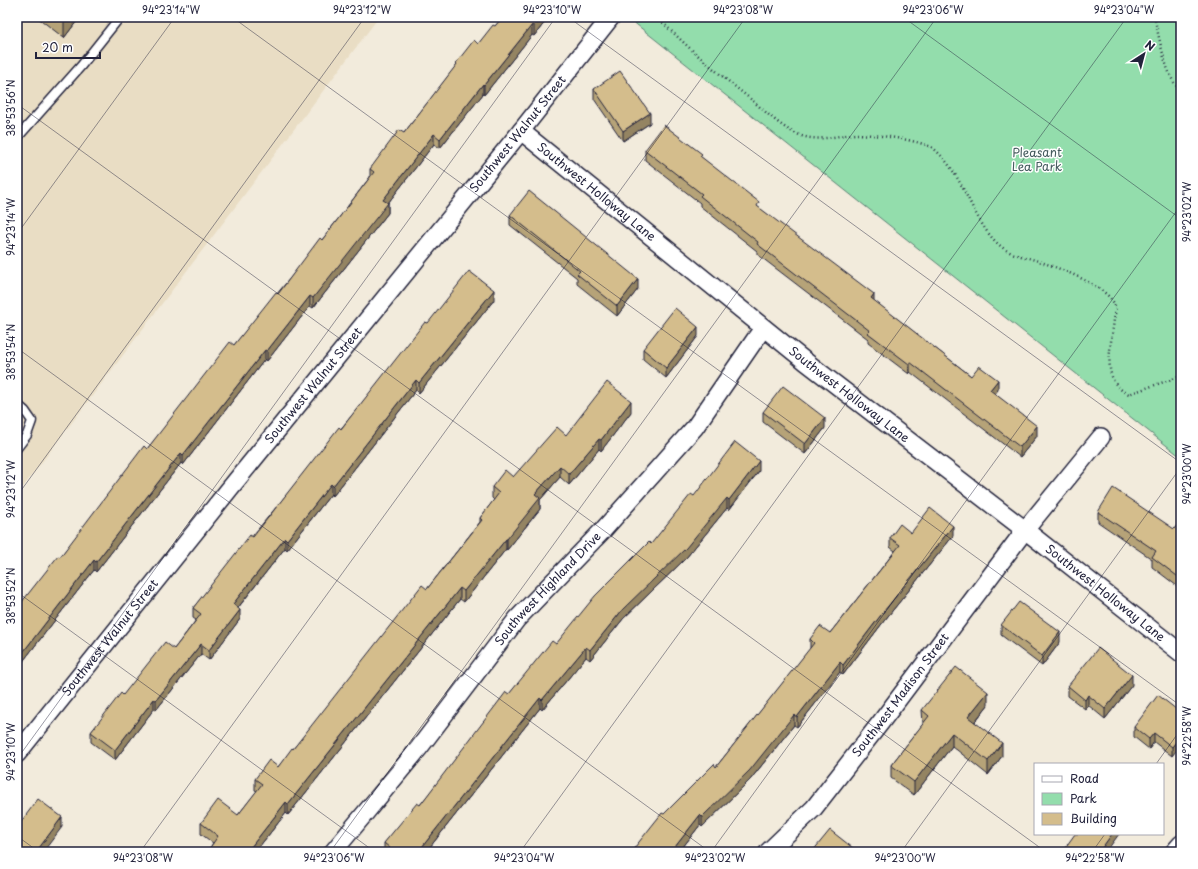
<svg xmlns="http://www.w3.org/2000/svg" width="1198" height="869" font-family="'Playpen Sans',sans-serif">
	<style>
		.built { fill: #e9ddc4 }
		.green { fill: #93ddac; stroke: #5a8074 }
		.lines { fill: none; stroke-linecap: round; stroke-linejoin: round }
		.service-casing { stroke: #22223b; stroke-width: 11 }
		.minor-casing { stroke: #22223b; stroke-width: 20 }
		.path { stroke: #22223b; stroke-width: 2.5; stroke-dasharray: 1 3; stroke-linecap: butt }
		.service { stroke: #fff; stroke-width: 8 }
		.minor { stroke: #fff; stroke-width: 17 }
		.wall { fill: #b6a378; stroke: #22223b }
		.shaded-wall { fill: #948462; stroke: #22223b }
		.building { fill: #d4bd8c; stroke: #22223b }
		.ticks { fill: none; stroke: #22223b; stroke-width: 1; stroke-opacity: 0.45 }
		.labels { text-anchor: middle; stroke-width: 3; stroke-linejoin: round; paint-order: stroke }
		.street-label { font-size: 12px; fill: #22223b; stroke: #fff }
		.park-label { font-size: 12px; fill: #445a5d; stroke: #fff }
		.neatline { fill: none; stroke: #22223b; stroke-width: 1.5 }
		.ticks-label { font-size: 10px; text-anchor: middle; fill: #22223b }
	</style>
	<rect width="100%" height="100%" fill="#f2ebdc"/>
	<filter id="ink" filterUnits="userSpaceOnUse"><feTurbulence type="fractalNoise" baseFrequency=".025" numOctaves="2"/><feDisplacementMap in="SourceGraphic" scale="8" xChannelSelector="R" yChannelSelector="G"/><feConvolveMatrix kernelMatrix="1 2 1 2 8 2 1 2 1" color-interpolation-filters="sRGB"/></filter>
	<g filter="url(#ink)">
		<path class="built" d="M17,17H379L17,495Z"/>
		<path class="green" d="M627,17H1181V457Z"/>
		<g class="lines">
			<defs>
				<g id="service">
					<path d="M17,138L81,66L120,17"/>
					<path d="M17,404L25,411L32,421L27,435L17,448"/>
				</g>
				<g id="minor">
					<path id="s1" d="M521,131L805,361L1025,530L1181,653"/>
					<path id="s2" d="M17,754L231,487L521,131L611,17"/>
					<path id="s3" d="M333,852L419,748L517,619L604,529L695,427L763,328"/>
					<path id="s4" d="M768,852L814,808L881,722L1025,530L1101,437"/>
					<path d="M1174,852L1181,844"/>
				</g>
			</defs>
			<use href="#service" class="service-casing"/>
			<use href="#minor" class="minor-casing"/>
			<g class="path">
				<path d="M657,17C688,48 719,74 753,101C768,114 784,130 802,136C821,142 837,135 856,134C872,134 923,140 934,149C966,175 973,229 1006,250C1014,255 1026,257 1035,260C1054,266 1109,286 1115,306C1116,309 1115,315 1114,319C1112,344 1099,382 1129,394L1181,376"/>
				<path d="M1154,17C1159,34 1166,81 1181,90"/>
			</g>
			<use href="#service" class="service"/>
			<use href="#minor" class="minor"/>
		</g>
		<g class="wall">
			<path d="M37,17H80L64,38Z"/>
			<path d="M503,17H549L534,36L532,35L484,95L483,94L440,148L434,144L388,203V213L313,308L310,306L267,361L265,359L183,465L181,463L96,572L94,570L17,669V608L60,557L147,449L322,240L370,177V169L404,133L456,66V63L478,44L495,26Z"/>
			<path d="M594,89L650,123L623,141L594,99Z"/>
			<path d="M645,150L702,158L759,208L874,301L971,376L998,390L995,393L1037,436L1020,457L910,372L909,374L868,343V339L757,254V251L700,206V203L645,160Z"/>
			<path d="M510,215L638,289L617,316L577,284V278L510,225Z"/>
			<path d="M494,300L419,393L416,390L333,496L331,494L287,550L285,548L238,608L240,619L209,660L201,654L156,710L154,709L115,760L91,742V732L123,695L174,649L196,620L193,618V608L428,323Z"/>
			<path d="M698,336L666,378L643,359V349Z"/>
			<path d="M631,412L601,451L599,449L569,485L560,477L540,500V509L507,550L506,549L464,602L460,599L288,815L286,813L255,852H207L213,843L201,834V823L238,815L257,791L255,790V779L278,767L293,749L427,589L480,522V518L494,500L492,498V487L513,477L566,435Z"/>
			<path d="M763,412L825,428L805,454L763,422Z"/>
			<path d="M759,471L729,510L727,508L686,558L623,619L590,660L586,657L542,710L540,708L426,852H384V843L420,805L509,694L651,544Z"/>
			<path d="M1098,512L1174,529L1181,521V589L1152,567V559L1098,522Z"/>
			<path d="M911,533L953,536L884,621L843,675L840,672L797,727L794,725L750,780L702,827L700,825L679,852H631L664,814L716,767L810,649V639L830,633L895,551L890,547V538Z"/>
			<path d="M1001,625L1060,642L1042,666L1001,635Z"/>
			<path d="M1132,685L1105,719L1088,705L1085,709L1068,696V686Z"/>
			<path d="M988,705L975,722L1002,756L988,775L952,746L914,795L891,778V765L923,724L922,710Z"/>
			<path d="M1181,713L1172,756L1154,742L1149,749L1134,737V727Z"/>
		</g>
		<g class="shaded-wall">
			<path d="M66,17H80L64,38V19Z"/>
			<path d="M541,17H549L534,36V26Z"/>
			<path d="M532,25V35L484,95V85Z"/>
			<path d="M483,84V94L440,148V139Z"/>
			<path d="M650,113V123L623,141V131Z"/>
			<path d="M434,134V144L388,203V213L313,308V298L383,200Z"/>
			<path d="M638,279V289L617,316V306Z"/>
			<path d="M494,290V300L419,393V383Z"/>
			<path d="M874,294V304L871,298Z"/>
			<path d="M310,296V306L267,361V351Z"/>
			<path d="M698,327V336L666,378V368Z"/>
			<path d="M265,350V359L183,465V455Z"/>
			<path d="M910,362V372L909,374V364Z"/>
			<path d="M416,380V390L333,496V486Z"/>
			<path d="M998,380V390L990,400V390Z"/>
			<path d="M631,401V412L601,451V440Z"/>
			<path d="M825,418V428L805,454V444Z"/>
			<path d="M1037,426V436L1020,457V447Z"/>
			<path d="M599,439V449L569,485V474Z"/>
			<path d="M181,453V463L96,572V562Z"/>
			<path d="M759,461V471L729,510V500Z"/>
			<path d="M560,466V477L540,500V509L507,550V539L535,494Z"/>
			<path d="M331,484V494L287,550V540Z"/>
			<path d="M727,498V508L686,558L623,619L590,660V650L623,609Z"/>
			<path d="M953,526V536L884,621L843,675V665L884,611Z"/>
			<path d="M285,538V548L233,614V604Z"/>
			<path d="M506,539V549L464,602V591Z"/>
			<path d="M94,560V570L17,669V660Z"/>
			<path d="M460,588V599L288,815V804Z"/>
			<path d="M240,610V619L209,660V650Z"/>
			<path d="M1060,632V642L1042,666V656Z"/>
			<path d="M201,644V654L156,710V700Z"/>
			<path d="M586,647V657L542,710V700Z"/>
			<path d="M840,662V672L797,727V717Z"/>
			<path d="M1132,675V685L1105,719V709Z"/>
			<path d="M988,692V705L968,730V717Z"/>
			<path d="M1088,695V705L1085,709V700Z"/>
			<path d="M540,698V708L426,852H418Z"/>
			<path d="M154,699V709L115,760V750Z"/>
			<path d="M794,715V725L750,780L702,827V817Z"/>
			<path d="M952,733V746L914,795V782Z"/>
			<path d="M1154,733V742L1149,749V739Z"/>
			<path d="M1181,735V745L1172,756V747Z"/>
			<path d="M1002,743V756L988,775V761Z"/>
			<path d="M286,802V813L255,852H247Z"/>
			<path d="M700,815V825L679,852H671Z"/>
			<path d="M62,817V827L43,852H36Z"/>
			<path d="M1112,834H1119L1106,852H1099Z"/>
		</g>
		<g class="building">
			<path d="M503,17H541L534,26L532,25L484,85L483,84L440,139L434,134L383,200L388,203L313,298L310,296L267,351L265,350L183,455L181,453L96,562L94,560L17,660V608L58,556L60,557L144,446L147,449L230,342L234,345L276,292L278,294L320,238L322,240L374,172L370,169L399,130L404,133L457,64L456,63L474,40L478,44L493,25L495,26Z"/>
			<path d="M620,71L650,113L623,131L594,89Z"/>
			<path d="M664,125L702,154L700,156L759,202L757,206L874,294L871,298L971,376L979,366L998,380L990,390L1037,426L1020,447L910,362L909,364L868,333L870,331L757,244L758,242L700,196L702,194L645,150Z"/>
			<path d="M529,191L638,279L617,306L577,274L580,271L510,215Z"/>
			<path d="M469,271L494,290L419,383L416,380L333,486L331,484L287,540L285,538L233,604L240,610L209,650L201,644L156,700L154,699L115,750L91,732L121,693L123,695L165,642L174,649L201,614L193,608L250,535L253,537L339,427L341,429L425,322L428,323Z"/>
			<path d="M675,308L698,327L666,368L643,349Z"/>
			<path d="M607,382L631,401L601,440L599,439L569,474L560,466L535,494L540,498L507,539H506L464,591L460,588L288,804L286,802L247,852H207L218,836L201,823L218,800L238,815L262,784L255,779L269,760L278,767L292,748L293,749L422,585L427,589L482,520L480,518L499,493L492,487L505,470L513,477L557,427L566,435Z"/>
			<path d="M783,386L825,418L805,444L763,412Z"/>
			<path d="M735,442L759,461L729,500L727,498L686,548L623,609L590,650L586,647L542,700L540,698L418,852H386L390,848L384,843L417,803L420,805L506,692L509,694L552,641L556,644L595,596L649,542L651,544L691,494L694,496Z"/>
			<path d="M1113,488L1174,529L1181,521V579L1152,557L1156,551L1098,512Z"/>
			<path d="M930,508L953,526L884,611L843,665L840,662L797,717L794,715L750,770L702,817L700,815L671,852H631L662,813L664,814L714,764L716,767L814,643L810,639L820,626L830,633L900,545L890,538L900,524L911,533Z"/>
			<path d="M1019,602L1060,632L1042,656L1001,625Z"/>
			<path d="M1098,648L1132,675L1105,709L1088,695L1085,700L1068,686Z"/>
			<path d="M956,667L988,692L968,717L1002,743L988,761L952,733L914,782L891,765L929,716L922,710Z"/>
			<path d="M1158,695L1181,713V735L1172,747L1154,733L1149,739L1134,727Z"/>
			<path d="M38,799L62,817L36,852H17V827Z"/>
			<path d="M830,830L858,852H812Z"/>
			<path d="M1075,834H1112L1099,852H1059L1060,850L1062,852Z"/>
		</g>
	</g>
	<path class="ticks" d="M232,17L1181,706M568,17L1181,463M903,17L1181,219M17,104L1046,852M17,234L175,17M17,348L710,852M17,496L365,17M17,592L375,852M17,759L556,17M1156,764L1181,729M17,836L39,852M140,852L746,17M330,852L937,17M520,852L1127,17M711,852L1181,205M901,852L1181,467M1092,852L1105,834"/>
	<g class="labels">
		<g class="street-label">
			<text dy="4" stroke="none"><textPath href="#s2" startOffset="797">Southwest Walnut Street</textPath></text>
			<text dy="4" stroke="none"><textPath href="#s1" startOffset="97">Southwest Holloway Lane</textPath></text>
			<text dy="4" stroke="none"><textPath href="#s2" startOffset="473">Southwest Walnut Street</textPath></text>
			<text dy="4" stroke="none"><textPath href="#s1" startOffset="421">Southwest Holloway Lane</textPath></text>
			<text dy="4" stroke="none"><textPath href="#s3" startOffset="340">Southwest Highland Drive</textPath></text>
			<text dy="4" stroke="none"><textPath href="#s1" startOffset="745">Southwest Holloway Lane</textPath></text>
			<text dy="4" stroke="none"><textPath href="#s2" startOffset="149">Southwest Walnut Street</textPath></text>
			<text dy="4" stroke="none"><textPath href="#s4" startOffset="206">Southwest Madison Street</textPath></text>
		</g>
		<g class="park-label">
			<text x="1037" y="157">Pleasant<tspan x="1037" dy="14">Lea Park</tspan></text>
		</g>
	</g>
	<rect width="1198" height="869" fill="none" stroke="#fff" stroke-width="44"/>
	<rect x="1034" y="763" width="130" height="72" fill="#ffffff" stroke="#a7a7b1"/>
	<rect x="1042" y="776" width="20" height="6" fill="#ffffff" stroke="#a7a7b1"/>
	<text x="1070" y="783" font-size="12" fill="#22223b">Road</text>
	<rect x="1042" y="793" width="20" height="12" fill="#93ddac" stroke="#a7a7b1"/>
	<text x="1070" y="803" font-size="12" fill="#22223b">Park</text>
	<rect x="1042" y="813" width="20" height="12" fill="#d4bd8c" stroke="#a7a7b1"/>
	<text x="1070" y="823" font-size="12" fill="#22223b">Building</text>
	<g transform="translate(1144 54) rotate(36)" stroke="#ffffff" stroke-width="3" paint-order="stroke">
	<path d="M0-3L7 15L0 10L-7 15Z" fill="#22223b"/>
	<text y="-6" font-size="11" font-weight="bold" text-anchor="middle" fill="#22223b">N</text>
	</g>
	<path d="M36 52v6h64v-6" fill="none" stroke="#22223b" stroke-width="2"/>
	<text x="42" y="52" font-size="12" fill="#22223b" stroke="#ffffff" stroke-width="3" paint-order="stroke">20 m</text>
	<rect x="22" y="22" width="1154" height="825" class="neatline"/>
	<g class="ticks-label">
		<text x="171" y="14">94°23'14"W</text>
		<text x="362" y="14">94°23'12"W</text>
		<text x="552" y="14">94°23'10"W</text>
		<text x="743" y="14">94°23'08"W</text>
		<text x="933" y="14">94°23'06"W</text>
		<text x="1124" y="14">94°23'04"W</text>
		<text transform="translate(11 108) rotate(-90)" y="4">38°53'56"N</text>
		<text transform="translate(1187 212) rotate(-90)" y="4">94°23'02"W</text>
		<text transform="translate(11 227) rotate(-90)" y="4">94°23'14"W</text>
		<text transform="translate(11 352) rotate(-90)" y="4">38°53'54"N</text>
		<text transform="translate(1187 474) rotate(-90)" y="4">94°23'00"W</text>
		<text transform="translate(11 489) rotate(-90)" y="4">94°23'12"W</text>
		<text transform="translate(11 596) rotate(-90)" y="4">38°53'52"N</text>
		<text transform="translate(1187 736) rotate(-90)" y="4">94°22'58"W</text>
		<text transform="translate(11 752) rotate(-90)" y="4">94°23'10"W</text>
		<text x="143" y="862">94°23'08"W</text>
		<text x="334" y="862">94°23'06"W</text>
		<text x="524" y="862">94°23'04"W</text>
		<text x="715" y="862">94°23'02"W</text>
		<text x="905" y="862">94°23'00"W</text>
		<text x="1095" y="862">94°22'58"W</text>
	</g>
</svg>
